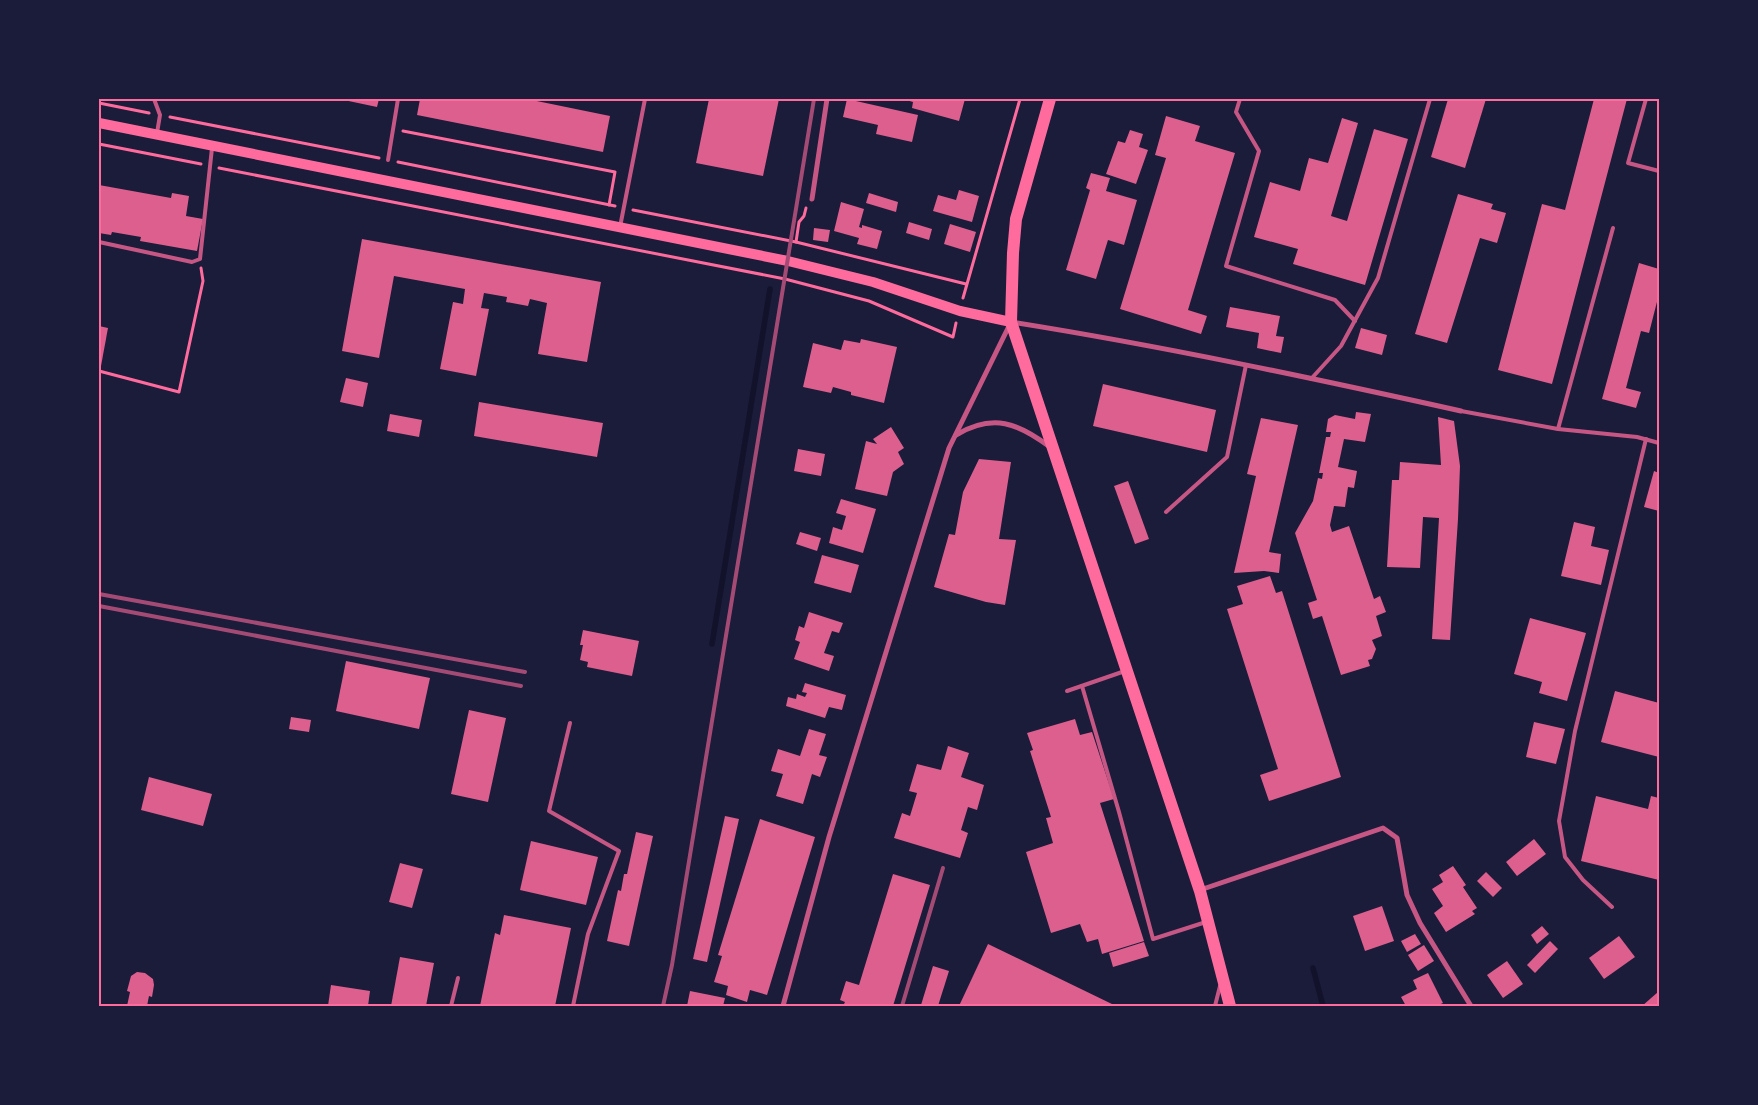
<svg xmlns="http://www.w3.org/2000/svg" width="1758" height="1105" font-family="Mulish,sans-serif">
	<style>
		.lines { fill: none; stroke-linecap: round; stroke-linejoin: round }
		.stream { stroke: #12122b; stroke-width: 5.5 }
		.building { fill: #dd5f8e }
		.path { stroke: #ff6b9d; stroke-width: 3 }
		.service { stroke: #c65784; stroke-width: 4 }
		.minor { stroke: #c65784; stroke-width: 5 }
		.secondary { stroke: #ff6b9d; stroke-width: 10 }
		.primary { stroke: #ff6b9d; stroke-width: 12 }
		.rail { stroke: #a44b75; stroke-width: 4 }
		.neatline { fill: none; stroke: #ff6b9d; stroke-width: 2 }
	</style>
	<rect width="100%" height="100%" fill="#1b1b3a"/>
	<g class="lines">
		<g class="stream">
			<path d="M712,644L770,289"/>
			<path d="M1313,968L1323,1006"/>
		</g>
	</g>
	<g class="building">
		<path d="M339,99H379L377,107Z"/>
		<path d="M420,99H527L610,116L603,152L417,115Z"/>
		<path d="M709,99H779L763,176L696,163Z"/>
		<path d="M847,99L918,115L912,142L876,134L878,125L843,117Z"/>
		<path d="M903,99H965L959,121L912,108L913,102Z"/>
		<path d="M1448,99H1486L1465,168L1431,157Z"/>
		<path d="M1594,99H1627L1552,384L1498,370L1542,204L1565,210Z"/>
		<path d="M1166,116L1200,126L1195,141L1235,153L1188,310L1207,316L1201,334L1120,309L1166,158L1155,155Z"/>
		<path d="M1342,118L1358,123L1331,216L1347,221L1374,129L1408,139L1365,285L1293,264L1298,249L1254,237L1270,182L1300,191L1309,158L1328,163Z"/>
		<path d="M1130,130L1143,134L1139,147L1148,150L1136,184L1106,174L1118,141L1125,143Z"/>
		<path d="M1091,173L1110,178L1106,191L1137,200L1124,245L1108,240L1096,279L1066,270L1090,190L1086,188Z"/>
		<path d="M99,185L171,198L172,193L189,196L186,216L203,219L197,251L140,241L141,237L112,232L111,235L99,233Z"/>
		<path d="M959,190L979,196L972,222L933,211L938,195L956,200Z"/>
		<path d="M869,193L898,202L896,212L866,203Z"/>
		<path d="M1458,194L1493,204L1491,209L1506,213L1497,243L1480,238L1447,343L1415,334Z"/>
		<path d="M841,202L864,209L859,227L862,228V225L882,231L877,249L857,244L859,238L834,231Z"/>
		<path d="M909,222L932,229L929,240L906,233Z"/>
		<path d="M950,224L976,232L970,252L944,244Z"/>
		<path d="M814,228L830,230L828,242L813,240Z"/>
		<path d="M362,239L601,282L587,362L538,354L547,303L530,299L528,306L506,302L507,297L484,293L481,308L489,309L476,376L440,369L453,302L463,304L465,289L394,276L379,358L342,351Z"/>
		<path d="M1639,263L1659,269V294L1649,333L1641,331L1626,388L1641,392L1636,408L1602,399Z"/>
		<path d="M1230,307L1280,316L1276,336L1284,337L1281,353L1257,348L1259,333L1226,327Z"/>
		<path d="M99,326L108,328L101,366L99,365Z"/>
		<path d="M1361,328L1387,335L1382,355L1355,348Z"/>
		<path d="M861,339L897,347L884,403L851,395V392L833,387L831,393L803,387L813,343L841,350L844,340L860,343Z"/>
		<path d="M346,378L368,383L363,407L340,402Z"/>
		<path d="M1103,384L1216,410L1207,452L1093,426Z"/>
		<path d="M479,402L603,423L597,457L474,436Z"/>
		<path d="M1356,412L1371,414L1365,442L1344,439L1338,467L1357,471L1354,488L1348,487L1345,507L1334,506L1330,525L1332,532L1349,526L1374,599L1380,596L1386,612L1376,616L1382,636L1372,640L1376,649L1372,659L1368,660L1370,666L1341,675L1322,616L1313,619L1308,603L1317,600L1295,533L1313,501L1318,478L1322,479L1323,473H1319L1326,437H1330L1331,432H1326L1328,419L1335,415L1355,419Z"/>
		<path d="M390,414L422,420L419,437L387,431Z"/>
		<path d="M1438,417L1454,421L1460,466L1458,519L1450,640L1432,639L1439,518L1423,517L1420,568L1387,567L1392,480H1399L1400,462L1441,465Z"/>
		<path d="M1261,418L1298,425L1269,552L1281,554L1279,573L1264,571L1234,573L1256,476L1247,474Z"/>
		<path d="M891,427L904,448L898,452L904,464L893,472L887,496L855,489L866,441L877,444L873,439Z"/>
		<path d="M798,449L825,454L821,476L794,471Z"/>
		<path d="M979,459L1011,462L999,539L1016,540L1005,605L986,602L934,587L949,534L955,535L963,492Z"/>
		<path d="M1654,471L1659,473V511L1644,507Z"/>
		<path d="M1128,481L1149,539L1135,544L1114,486Z"/>
		<path d="M841,499L876,509L863,553L829,543L833,527L842,530L846,516L836,513Z"/>
		<path d="M1574,522L1595,527L1591,546L1609,550L1601,585L1561,576Z"/>
		<path d="M800,532L821,538L817,551L796,544Z"/>
		<path d="M822,555L859,565L851,593L814,583Z"/>
		<path d="M1270,576L1276,593L1282,591L1341,777L1269,801L1260,775L1278,769L1227,609L1243,604L1237,586Z"/>
		<path d="M809,612L843,623L839,633L832,631L824,653L834,656L829,671L794,659L800,642L795,640L799,626L804,628Z"/>
		<path d="M1530,618L1586,633L1567,701L1539,693L1542,682L1514,674Z"/>
		<path d="M583,630L639,641L632,676L587,667L588,662L580,660L583,645H580Z"/>
		<path d="M346,661L430,678L419,729L336,711Z"/>
		<path d="M805,683L846,695L842,710L829,707L825,718L786,706L788,697L796,699L797,694L805,697L807,693L802,692Z"/>
		<path d="M1615,691L1659,703V757L1601,742Z"/>
		<path d="M469,710L506,718L488,802L451,794Z"/>
		<path d="M291,717L311,720L309,732L289,729Z"/>
		<path d="M1075,719L1080,735L1092,732L1114,799L1100,803L1144,941L1102,954L1098,939L1087,942L1080,924L1051,933L1026,852L1053,843L1046,818L1051,817L1030,751L1033,750L1027,733Z"/>
		<path d="M1534,722L1565,729L1556,764L1526,757Z"/>
		<path d="M809,729L826,734L819,755L827,757L820,777L812,774L803,804L776,796L783,774L771,771L778,749L800,756Z"/>
		<path d="M948,746L969,753L961,777L984,785L977,810L968,807L961,830L968,833L960,858L894,838L902,813L910,816L917,793L909,791L917,764L941,770Z"/>
		<path d="M149,777L212,794L203,826L141,810Z"/>
		<path d="M1596,796L1648,809L1651,796L1659,798V880L1581,861Z"/>
		<path d="M725,816L739,819L707,962L693,959Z"/>
		<path d="M760,819L815,837L767,995L750,990L747,1002L726,995L728,986L714,982L722,956L718,955Z"/>
		<path d="M636,832L653,836L629,946L607,941L618,890L621,891L624,874H627Z"/>
		<path d="M1534,839L1546,854L1517,876L1506,862Z"/>
		<path d="M531,841L598,857L586,905L520,890Z"/>
		<path d="M400,863L423,869L412,908L389,902Z"/>
		<path d="M1453,866L1466,885L1463,887L1477,908L1472,911L1475,914L1446,932L1434,913L1443,906L1432,889L1443,882L1439,875Z"/>
		<path d="M1486,872L1502,888L1493,897L1477,881Z"/>
		<path d="M893,874L930,885L893,1006H843L845,1002L840,1000L846,981L859,985Z"/>
		<path d="M1382,906L1394,941L1365,951L1353,916Z"/>
		<path d="M504,915L571,928L555,1006H480L495,933L500,935Z"/>
		<path d="M1542,926L1549,934L1537,944L1531,935Z"/>
		<path d="M1415,934L1421,944L1407,952L1401,941Z"/>
		<path d="M1619,936L1635,957L1604,979L1589,958Z"/>
		<path d="M1550,941L1558,949L1535,973L1527,965Z"/>
		<path d="M1144,942L1149,956L1113,967L1109,953Z"/>
		<path d="M988,944L1114,1005L1113,1006H959Z"/>
		<path d="M1424,945L1434,961L1418,971L1408,955Z"/>
		<path d="M400,957L434,963L426,1006H391Z"/>
		<path d="M1507,961L1523,984L1503,998L1487,975Z"/>
		<path d="M933,966L949,971L938,1006H924L921,1005Z"/>
		<path d="M137,972L145,973L153,979L154,985L152,997L149,996L147,1006H127L130,992L127,991L131,976Z"/>
		<path d="M1428,973L1443,1003L1436,1006H1406L1401,997L1417,989L1413,980Z"/>
		<path d="M331,985L370,991L368,1006H328Z"/>
		<path d="M690,991L725,998L723,1006H687Z"/>
		<path d="M1658,992L1659,993V1006H1642Z"/>
	</g>
	<g class="lines">
		<g class="path">
			<path d="M99,103L149,113"/>
			<path d="M170,117L379,158"/>
			<path d="M403,131L615,172L609,205"/>
			<path d="M99,144L201,164"/>
			<path d="M398,162L615,206"/>
			<path d="M219,168L785,279L869,301L953,337L956,323"/>
			<path d="M633,210L796,242L966,284"/>
			<path d="M796,242L799,222L804,216L806,208"/>
			<path d="M963,298L1020,99"/>
			<path d="M99,371L179,392L203,281L201,268"/>
		</g>
		<g class="service">
			<path d="M154,99L160,115L157,133"/>
			<path d="M1240,99L1236,112L1259,151L1226,266L1335,300L1355,321"/>
			<path d="M1646,99L1628,163L1659,171"/>
			<path d="M388,160L398,99"/>
			<path d="M620,227L645,99"/>
			<path d="M1613,228L1558,429L1637,437L1659,443"/>
			<path d="M99,242L192,262L200,259L212,148"/>
			<path d="M1311,379L1341,346L1378,278L1430,99"/>
			<path d="M1461,411L1558,429"/>
			<path d="M1166,512L1227,457L1246,365"/>
			<path d="M1082,686L1119,812L1153,939L1206,922"/>
			<path d="M1067,691L1125,671"/>
			<path d="M570,723L549,811L619,851L588,934L573,1006"/>
			<path d="M1612,907L1583,880L1565,857L1559,821L1575,731L1646,439"/>
			<path d="M451,1006L458,978"/>
			<path d="M1215,1006L1220,986"/>
		</g>
		<g class="minor">
			<path d="M812,199L827,99"/>
			<path d="M956,435C993,413 1018,423 1050,447"/>
			<path d="M1200,890L1383,828L1397,838L1407,895L1420,923L1471,1006"/>
			<path d="M783,1006L829,837L949,448L1011,322C1162,346 1312,378 1461,411"/>
		</g>
		<path class="secondary" d="M99,123L788,261L873,282L960,311L1011,322"/>
		<path class="primary" d="M1050,99L1016,219L1013,253L1011,322L1200,891L1230,1006"/>
		<g class="rail">
			<path d="M99,594L525,672"/>
			<path d="M99,606L521,686"/>
			<path d="M663,1006L672,965L814,99"/>
			<path d="M902,1006L943,868"/>
		</g>
	</g>
	<rect width="1758" height="1105" fill="none" stroke="#1b1b3a" stroke-width="200"/>
	<rect x="100" y="100" width="1558" height="905" class="neatline"/>
</svg>
